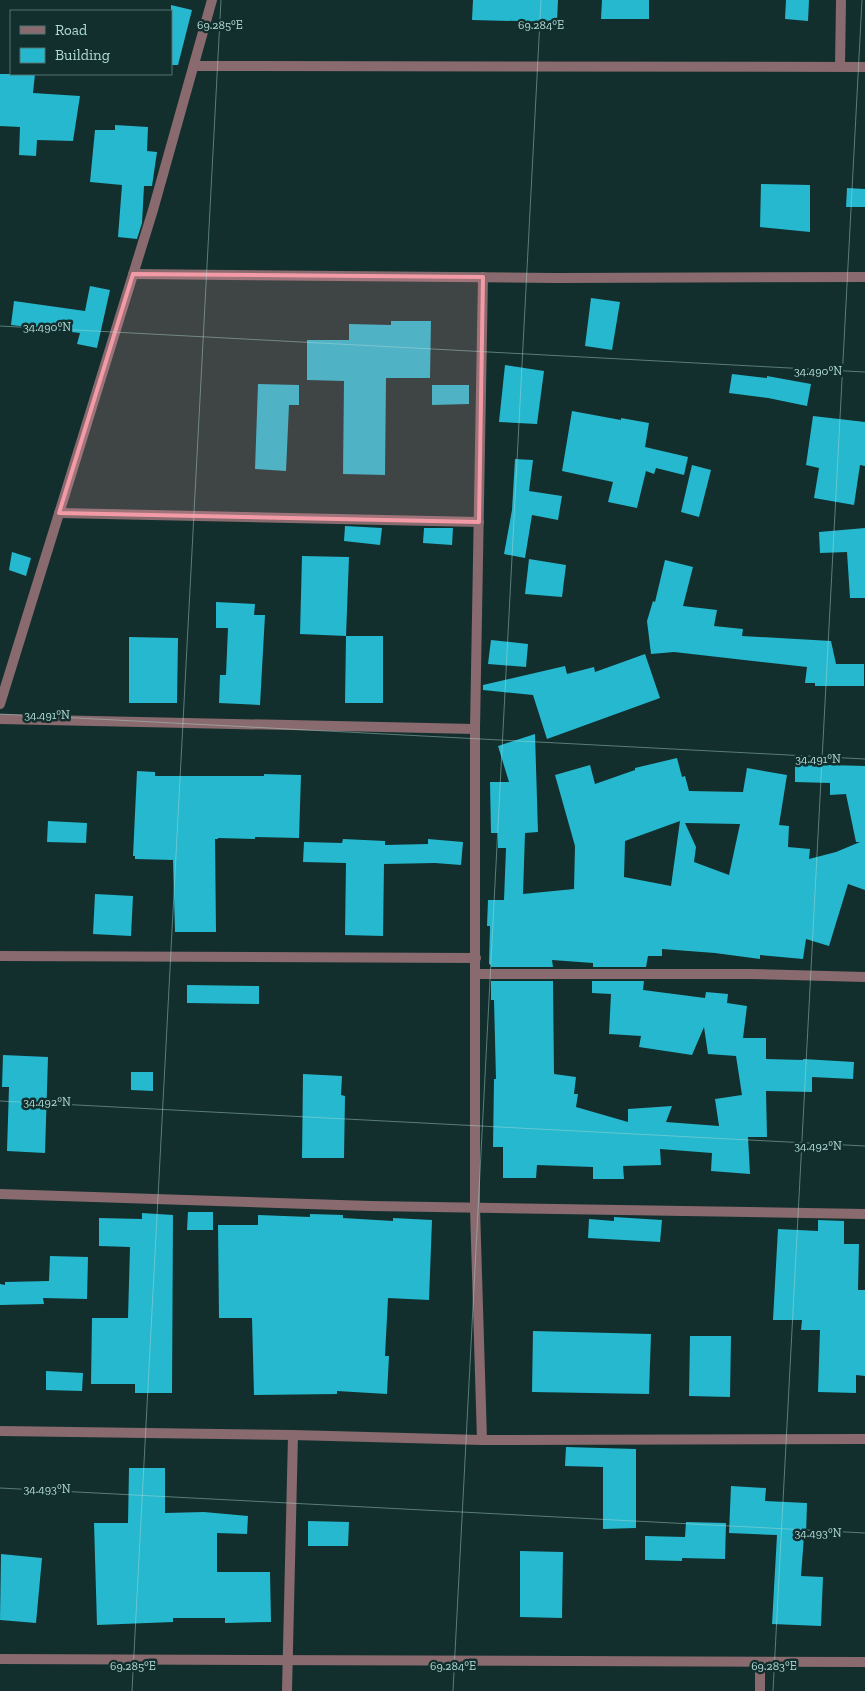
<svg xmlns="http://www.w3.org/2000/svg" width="865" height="1691" font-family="'Zilla Slab',serif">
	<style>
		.building { fill: #26b8ce; fill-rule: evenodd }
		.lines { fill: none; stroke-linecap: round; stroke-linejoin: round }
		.street { stroke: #896a6e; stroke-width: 10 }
		.marked { fill: #f39aa7; fill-opacity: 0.2; stroke: #f39aa7; stroke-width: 4; stroke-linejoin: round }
		.ticks { fill: none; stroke: #b1dbd8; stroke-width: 1; stroke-opacity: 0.45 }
		.ticks-label { font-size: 12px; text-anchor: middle; fill: #b1dbd8; stroke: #122f2d; stroke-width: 5; stroke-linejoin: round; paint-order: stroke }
	</style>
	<rect width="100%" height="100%" fill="#122f2d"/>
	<g class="building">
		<path d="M473,0H558L557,22L472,20Z"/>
		<path d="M602,0H649V19H601Z"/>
		<path d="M786,0H809L808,21L785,19Z"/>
		<path d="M171,5L192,10L178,65H171Z"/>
		<path d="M0,74H35L33,93L80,96L73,141L37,140L36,156L19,155L20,127L0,126Z"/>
		<path d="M115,125L148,127L147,151L157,152L152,186H144L142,223L137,239L118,237L122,185L90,182L95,130H115Z"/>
		<path d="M761,184L810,185V232L760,227Z"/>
		<path d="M847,188L865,189V207H846Z"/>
		<path d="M90,286L110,290L97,348L77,344L80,333L11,325L14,301L85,311Z"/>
		<path d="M591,298L620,302L612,350L585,346Z"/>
		<path d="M391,321H431L430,378H386L385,475L343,474L344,381L307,380V340H349V324L391,325Z"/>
		<path d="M505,365L544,371L537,424L499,422Z"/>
		<path d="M732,374L767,378V376L811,384L807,406L768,398L729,393Z"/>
		<path d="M258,384L299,385V405H289L286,471L255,469Z"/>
		<path d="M432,385H469V404L432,405Z"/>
		<path d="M572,411L621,420V418L649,423L645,447L688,457L684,475L656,468L654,474L646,471L637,508L608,502L613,482L562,471Z"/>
		<path d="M813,416L865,422V466L860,465L854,505L814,498L819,468L806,465Z"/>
		<path d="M515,459L533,460L529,491L562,496L558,520L532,515L525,558L504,554L512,510Z"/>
		<path d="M692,465L711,470L699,517L681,512Z"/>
		<path d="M345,526L382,528L380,545L344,541Z"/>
		<path d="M424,528H453L452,545L423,543Z"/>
		<path d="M865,528V598H850L847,552L820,553L819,532Z"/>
		<path d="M12,552L31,558L26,576L9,570Z"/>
		<path d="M302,556L349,557L346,636H383V703H345L346,636L300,634Z"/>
		<path d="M529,559L566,565L562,597L525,594Z"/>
		<path d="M665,560L693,567L683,606L717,610L714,626L743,629L742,636L831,641L836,664H864V686H815V683H805L807,667L674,652L651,654L647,621L653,601L655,602Z"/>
		<path d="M216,602L255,604L254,615H265L260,705L219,703L220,675H226L228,628H216Z"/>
		<path d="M129,637L178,638L177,703H129Z"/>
		<path d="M491,640L528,644L526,667L488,664Z"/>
		<path d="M645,654L660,698L547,739L533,695L483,690V685L565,666L567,674L594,667L595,672Z"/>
		<path d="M535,734L538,832L525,833L523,894L574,889L575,846L555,775L590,765L595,784L635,770V768L677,758L682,777L685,776L689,791L743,792L747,768L787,775L779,825L789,826L788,847L810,849L809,859L836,852L860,842H856L846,794L830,795V783L795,782V764L865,766V890L848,884L829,946L806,939L803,959L760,955V959L715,953L662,949V956H648L646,967H593V963L552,960L553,967H491V965L489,964L490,926H487L488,900H504L506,848H498V833H491L490,782H509L498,746ZM680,821L671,886L624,877L625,841ZM685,823L740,824L729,875L694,862L696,847Z"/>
		<path d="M137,771L155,772V776H264V774L301,775L299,838L255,837V839L218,838V839H215L216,932H175L173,860L135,859V856H133Z"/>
		<path d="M48,821L87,823L86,843L47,842Z"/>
		<path d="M343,839L385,841V845L428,844V839L463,842L461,865L435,863L384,864L383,936L345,935L346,863L303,862L304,842L342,843Z"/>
		<path d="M95,894L133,896L131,936L93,934Z"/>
		<path d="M491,981H553L554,1074L576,1077L574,1094H578L576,1107L628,1122V1109L672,1106L666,1122L719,1126L715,1099L742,1095L736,1056L708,1054L704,1027L692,1055L639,1047L641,1036L609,1034L611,994L592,993V981H644L643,990L705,998L706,992L728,994L727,1003L747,1006L743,1038H766V1059L803,1060V1059L854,1062L853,1079L812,1077V1092L766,1091L767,1137H748L750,1174L711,1171L712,1153L660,1149L661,1165L623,1166L624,1179H593V1167L537,1165L536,1178H503V1147H493L494,1079H496L494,1000H491Z"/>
		<path d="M187,985L259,986V1004L187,1003Z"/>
		<path d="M3,1055L48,1057L45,1153L7,1151L9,1087H2Z"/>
		<path d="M131,1072H153V1091L131,1090Z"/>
		<path d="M303,1074L342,1076L341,1095L345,1096L344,1158H302Z"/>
		<path d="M188,1212H213V1230H187Z"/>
		<path d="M142,1213L173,1215L172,1393H135V1384H91L92,1318H128L130,1247L99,1246V1218L142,1219Z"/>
		<path d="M310,1214L343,1215V1218L393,1221V1218L432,1220L429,1300L388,1298L385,1356H389L387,1394L337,1391V1394L254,1395L252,1318H219L218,1225H258V1215L310,1217Z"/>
		<path d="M614,1217L662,1220L660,1242L588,1238L589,1219L614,1221Z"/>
		<path d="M818,1220L844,1221V1244H859L858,1290H865V1376L856,1375V1393L818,1392L820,1330H801L802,1320H773L778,1229L818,1231Z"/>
		<path d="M50,1256L88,1257L87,1299L43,1298L44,1304L0,1305V1284L5,1285V1282L49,1281Z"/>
		<path d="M533,1331L651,1334L649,1394L532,1392Z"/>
		<path d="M690,1336H731L730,1397L689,1396Z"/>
		<path d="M46,1371L83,1373L82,1391L46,1390Z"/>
		<path d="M566,1447L636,1449V1528L603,1529V1467L565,1466Z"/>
		<path d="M129,1468H165V1513L204,1512L248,1516L247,1534L217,1533V1572H270L271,1622L225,1623V1618H173V1622L97,1625L94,1523H128Z"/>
		<path d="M731,1486L766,1488L765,1501L807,1503L806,1536H804L801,1576L823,1577L821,1626L772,1624L777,1535L729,1533Z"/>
		<path d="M308,1521L349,1522L348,1546H308Z"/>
		<path d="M686,1522L726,1523L725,1559L682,1558V1561L645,1560V1536L685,1537Z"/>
		<path d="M520,1551L563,1552L562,1618L520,1617Z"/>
		<path d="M1,1554L42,1558L36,1623L0,1620Z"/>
	</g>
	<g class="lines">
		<g class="street">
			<path d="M194,66L865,67"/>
			<path d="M840,67L841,0"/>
			<path d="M133,274L555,278L865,277"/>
			<path d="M59,513L479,522"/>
			<path d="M0,704L153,210L212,0"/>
			<path d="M0,719L475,729"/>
			<path d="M0,956L476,958"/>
			<path d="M476,974H751L865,977"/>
			<path d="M0,1194L371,1206L865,1214"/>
			<path d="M0,1431L293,1435L482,1440L865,1439"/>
			<path d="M482,1440L475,1208V729L483,277"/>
			<path d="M0,1659L865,1662"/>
			<path d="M287,1691L293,1435"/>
			<path d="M760,1691V1662"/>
		</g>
	</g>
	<path class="marked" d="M133,274L483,277L479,522L59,513Z"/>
	<path class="ticks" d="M0,326L865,372M0,714L865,759M0,1101L865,1146M0,1488L865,1533M132,1691L221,0M453,1691L541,0M773,1691L862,0"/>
	<g class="ticks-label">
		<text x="220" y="29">69.285°E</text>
		<text x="541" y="29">69.284°E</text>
		<text x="47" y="331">34.490°N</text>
		<text x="818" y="375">34.490°N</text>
		<text x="47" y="719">34.491°N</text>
		<text x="818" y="763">34.491°N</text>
		<text x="47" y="1106">34.492°N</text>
		<text x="818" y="1150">34.492°N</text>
		<text x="47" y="1493">34.493°N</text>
		<text x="818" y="1537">34.493°N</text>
		<text x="133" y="1670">69.285°E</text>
		<text x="453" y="1670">69.284°E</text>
		<text x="774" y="1670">69.283°E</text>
	</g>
	<rect x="10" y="10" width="162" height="65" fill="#122f2d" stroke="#527471"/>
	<rect x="20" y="26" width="25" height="8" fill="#896a6e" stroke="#527471"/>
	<text x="55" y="35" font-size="15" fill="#b1dbd8">Road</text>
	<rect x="20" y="48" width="25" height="15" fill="#26b8ce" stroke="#527471"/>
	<text x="55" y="60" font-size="15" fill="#b1dbd8">Building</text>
</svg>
